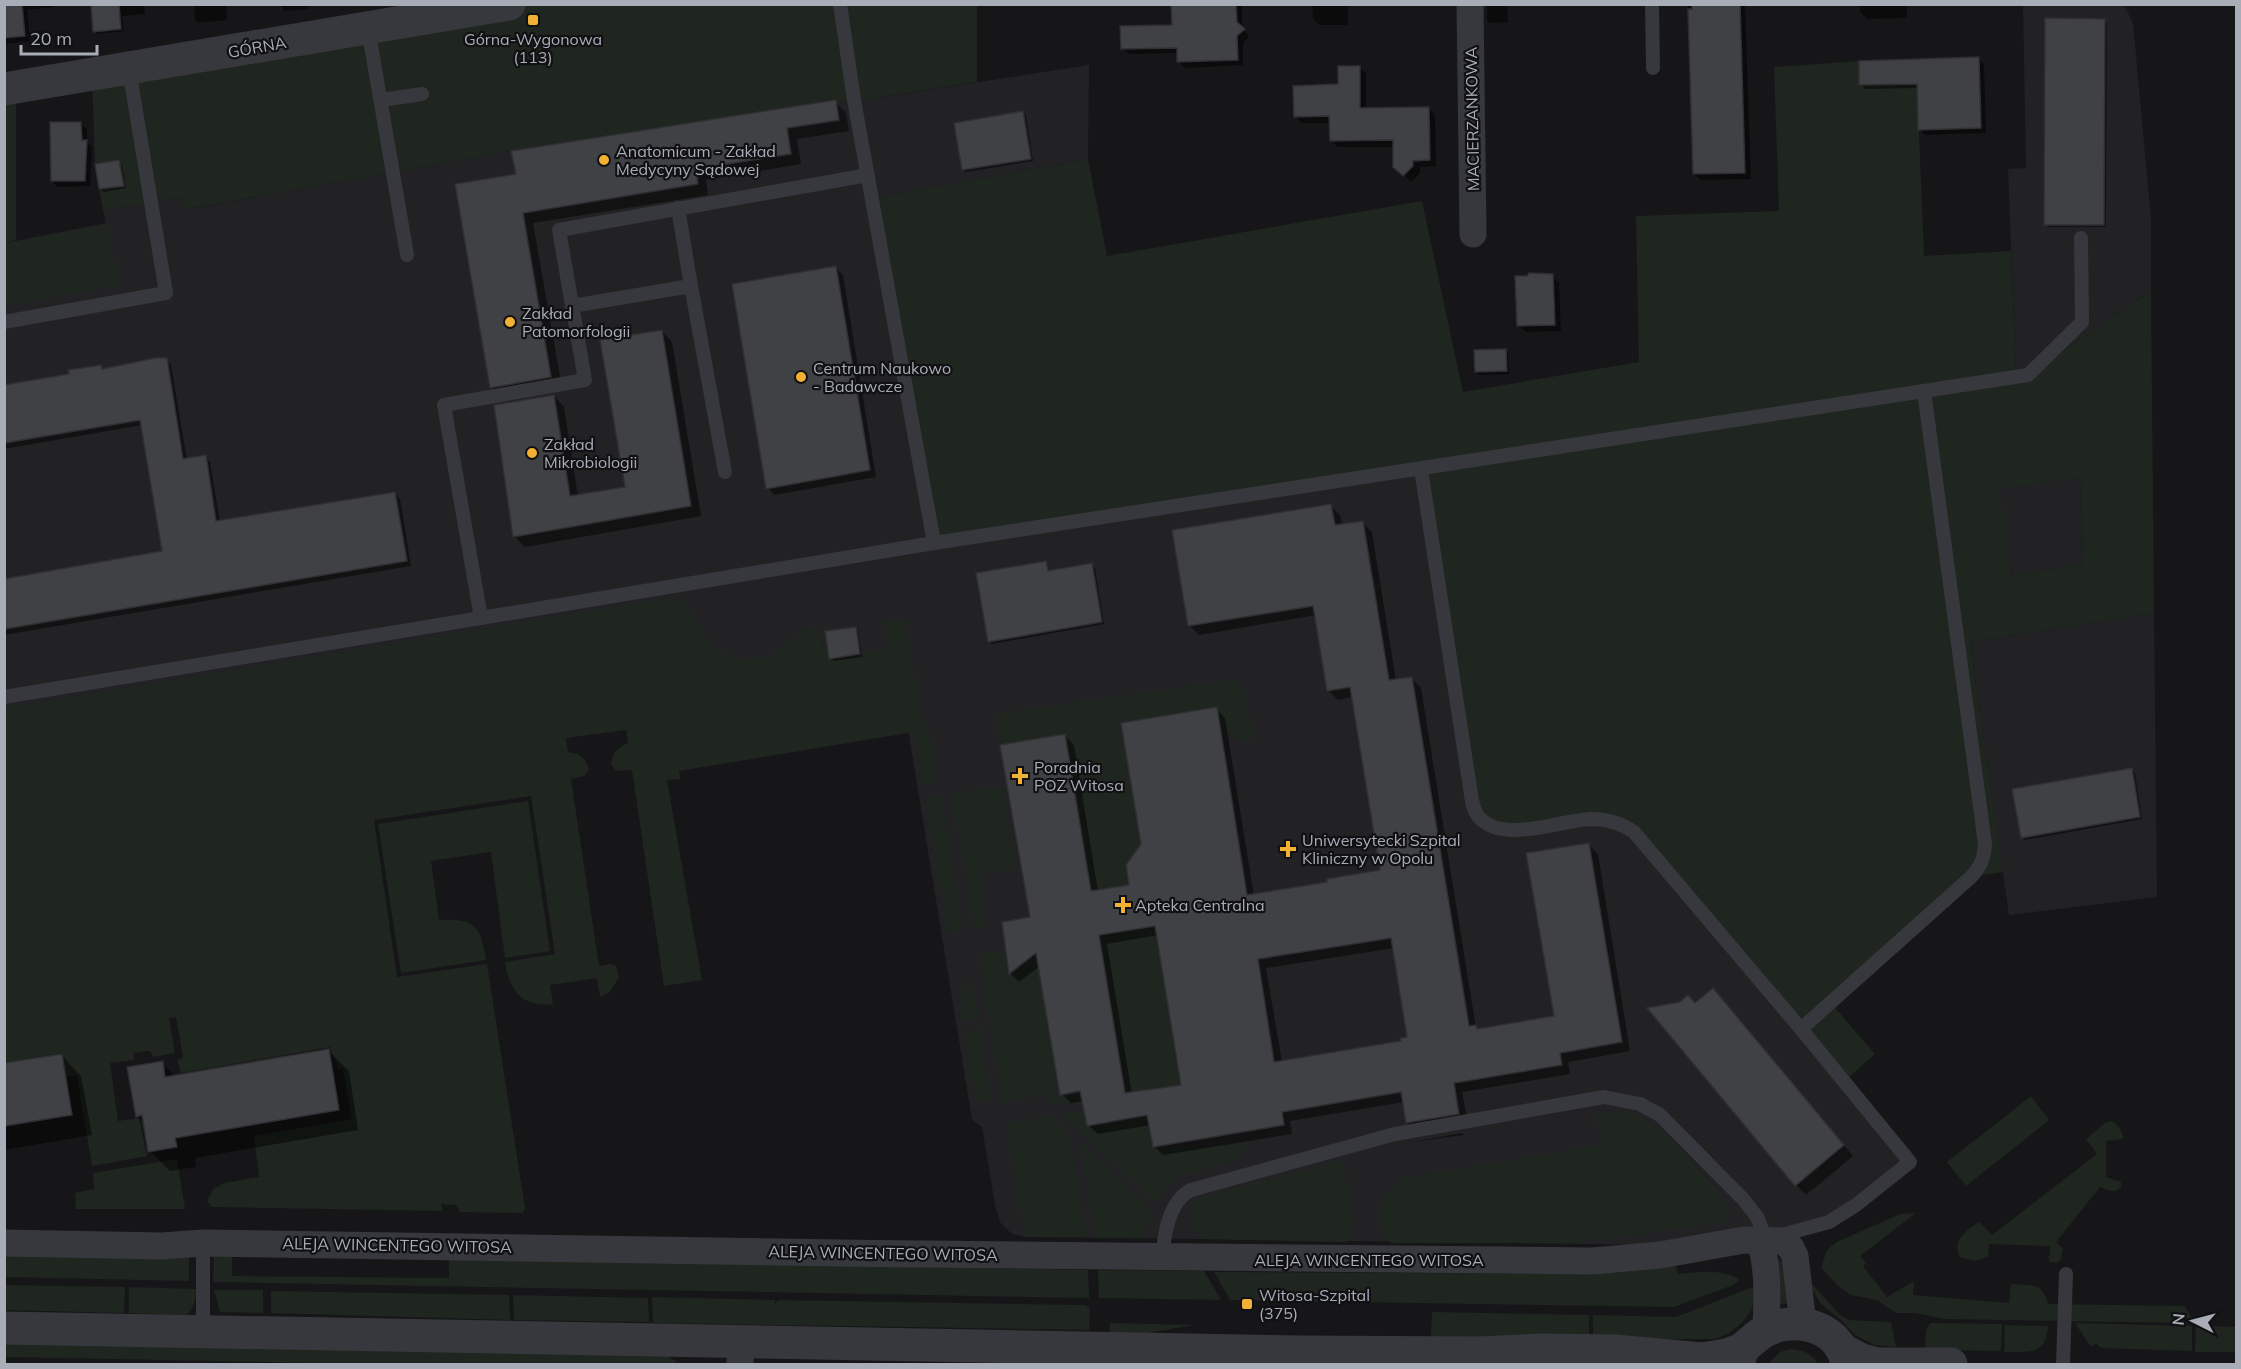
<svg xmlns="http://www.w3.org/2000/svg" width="2241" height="1369" font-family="Mulish,sans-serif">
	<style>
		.built { fill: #222225 }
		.green { fill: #1e261f; fill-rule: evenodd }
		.shadow { fill: #0007; fill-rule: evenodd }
		.building { fill: #404145; stroke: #303034; stroke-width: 1.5; fill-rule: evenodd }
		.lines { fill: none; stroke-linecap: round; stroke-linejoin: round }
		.service { stroke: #37383d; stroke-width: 14 }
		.minor { stroke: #37383d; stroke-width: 27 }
		.tertiary { stroke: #37383d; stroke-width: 33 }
		.poi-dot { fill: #f2b134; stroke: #111113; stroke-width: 2 }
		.labels { text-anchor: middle; stroke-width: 4.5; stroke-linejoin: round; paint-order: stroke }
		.poi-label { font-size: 16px; fill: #a8adb8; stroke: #111113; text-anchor: start }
		.street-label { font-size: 16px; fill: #a8adb8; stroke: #111113 }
	</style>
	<rect width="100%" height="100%" fill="#161618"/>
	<g class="built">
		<path d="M2023,5H2124L2133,23L2151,219V291L2028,375L2016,377L2008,169L2026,168Z"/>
		<path d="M1089,65L1088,159L873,198L1421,469L1576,820L1624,825L1910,1162L1856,1205L1745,1246L1026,1237L1012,1234L1000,1222L995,1205L982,1127L972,1120L908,729L663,706L5,810V243L106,223L103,211L181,198L184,210L511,151L688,123L836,104Z"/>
		<path d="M2081,478L2083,564L2011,576L1999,489Z"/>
		<path d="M2154,613L2157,897L2009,915L1970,642Z"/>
	</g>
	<g class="green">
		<path d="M510,5H977V82L836,104L688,123L511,151L183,210L181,198L103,211L95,164L92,75Z"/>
		<path d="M1859,61V85L1917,84L1924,256L2011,251L2016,376L2028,375L2151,291L2154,613L1970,642L2003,872L1971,877L1831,1003L1875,1054L1844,1082L1634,832L1615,821L1524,830L1478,815L1421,469L934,543L873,198L1088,159L1107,256L1422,201L1463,392L1639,362L1636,216L1779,211L1774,67ZM2081,478L2083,564L2011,576L2000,489Z"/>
		<path d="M16,87V240L5,243V89Z"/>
		<path d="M108,224L118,283L112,287L5,306V244Z"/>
		<path d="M676,597C692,608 696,622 706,637C720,657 746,664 767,656C788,648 796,630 818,626L822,648L828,647L830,659L866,655L865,652L887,648L883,622L905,619L923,726L928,725L938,780L923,783L914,732L679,771L680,779L667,780L702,980L664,986L632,770L616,771L611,764C612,753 618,747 628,743L626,730L566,738L568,752C579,753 586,758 589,770L584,776L571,779L599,966L610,964L616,966L619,977L610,992L600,997L597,978L550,985L553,1004C522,1008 509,990 505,962L555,954L531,796L374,820L397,977L487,964L525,1208L523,1213L460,1212L456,1205L441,1204L443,1211L212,1207L207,1201L213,1189L225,1183L259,1177L254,1136L352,1119L343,1068L338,1069L330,1047L181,1073L177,1060L183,1058L177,1021L175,1017L169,1018L175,1053L153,1057L150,1051L134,1053V1060L110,1063L118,1121L139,1118L147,1156L92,1166L77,1076L67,1077L62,1053L5,1062V708Z"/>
		<path d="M1232,680C1250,683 1250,725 1253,741L1242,742L1219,725L1142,850L1136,851L1126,865L1129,885L1103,889L1096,922L1065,735L1000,745L994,714Z"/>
		<path d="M1002,786L1016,868L978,874L986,928L975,930L952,793Z"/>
		<path d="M941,795L963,930L948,932L925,797Z"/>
		<path d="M528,801L550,951L505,958L491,852L431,861L439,920C474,918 481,925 486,960L401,973L378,824Z"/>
		<path d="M1154,927L1180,1084L1142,1090L1151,1147L1159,1151L1195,1145L1200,1148L1223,1144L1224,1147L1248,1142L1237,1159L1176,1178L1163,1193L1158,1204L1061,1114L1128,1103L1100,936Z"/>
		<path d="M1002,950L1003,956L1035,951L1061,1094L1123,1084L1124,1093L1054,1105L1049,1102L1047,1095L1002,1102L979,954Z"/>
		<path d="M971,977L978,1018L962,1021L960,1008L966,1007V1002L959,1003L958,993Z"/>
		<path d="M979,1025L991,1100L976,1103L964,1033L974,1032L973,1026Z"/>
		<path d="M2031,1096L2049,1120L1966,1186L1947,1162Z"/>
		<path d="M1612,1111C1662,1113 1695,1166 1724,1200L1730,1211L1729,1219L1724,1222L1576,1243H1391C1369,1219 1380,1196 1402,1178L1598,1145L1600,1136L1595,1114Z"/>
		<path d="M1053,1116L1069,1134L1087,1237H1025L1006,1123Z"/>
		<path d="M2112,1121C2118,1125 2124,1132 2123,1139L2106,1141V1177L2121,1182V1187C2114,1194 2108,1190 2100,1187L2056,1242L2063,1249L2061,1259L2057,1263L2050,1262L2048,1257L2050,1254V1246L1989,1244L1988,1257L1974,1261L1960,1257C1951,1241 1967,1230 1979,1222L1992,1235L2097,1154L2086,1139L2105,1123Z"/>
		<path d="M1081,1143L1154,1212L1140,1238H1095Z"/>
		<path d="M177,1159L185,1209H76L75,1193L94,1189L93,1173Z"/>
		<path d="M1343,1160L1354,1226L1346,1242L1203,1239C1187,1228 1187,1210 1201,1197Z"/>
		<path d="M1916,1213L1860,1256L1866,1263L1863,1266L1887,1297L1914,1281L1913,1295L2009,1303L2011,1284C2030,1285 2043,1282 2048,1304L2185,1306L2192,1319V1323L1945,1319L1915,1313H1896L1877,1300L1851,1295L1837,1285L1821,1268L1827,1250L1837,1242L1900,1214Z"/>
		<path d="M5,1256H189V1281L5,1277Z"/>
		<path d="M214,1256H232V1276L449,1278V1259L1088,1270L1089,1298L213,1282Z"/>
		<path d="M1778,1259L1782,1262L1791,1303L1780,1304Z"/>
		<path d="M1676,1266L1678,1274C1696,1272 1725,1268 1739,1280L1733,1285L1674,1307L1230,1300L1214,1272L1583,1274Z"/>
		<path d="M1098,1270L1204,1271L1221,1300L1099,1298Z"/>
		<path d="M5,1285L125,1287L124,1313L5,1310Z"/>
		<path d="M1810,1285L1814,1286L1839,1314L1848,1320L1891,1322L1896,1347L1875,1345L1855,1335L1842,1321L1820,1303Z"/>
		<path d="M129,1287L196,1289C196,1298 194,1309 186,1315L129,1313Z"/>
		<path d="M1750,1288H1757C1755,1313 1739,1331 1715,1339L1593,1340V1315L1676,1317Z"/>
		<path d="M214,1290H263V1313L220,1312Z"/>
		<path d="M271,1291L509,1295L510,1320L271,1313Z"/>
		<path d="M513,1295L648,1298L649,1322L514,1320Z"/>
		<path d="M652,1297L775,1300V1304L778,1300L1085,1305L1090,1308L1089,1330L653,1323Z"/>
		<path d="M1432,1312L1589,1315V1340L1431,1337Z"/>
		<path d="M1110,1323L1195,1325L1141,1334H1110Z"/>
		<path d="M1931,1323L2002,1324L2001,1351L1925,1350L1926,1330Z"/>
		<path d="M2075,1323L2192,1326V1351L2101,1348L2096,1343L2091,1347Z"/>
		<path d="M2005,1325L2048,1326C2046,1356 2028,1352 2004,1352Z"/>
		<path d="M2196,1326L2236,1327V1352H2195Z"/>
		<path d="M5,1343L667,1356L676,1361L675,1364H376L5,1357Z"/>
		<path d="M1790,1349C1802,1350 1812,1353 1818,1364H1768L1780,1352Z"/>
	</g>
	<g class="shadow">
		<path d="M4,4H54V7L27,10L30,41L4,44Z"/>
		<path d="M92,4H144L145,14L122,16L124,31L97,34L94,31Z"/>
		<path d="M194,4H226L227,20L198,23L195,20Z"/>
		<path d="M280,4H308V9L284,11Z"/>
		<path d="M1007,4H1040V5L1008,6Z"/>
		<path d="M1172,4H1240L1242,6V29L1249,36L1243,43V65L1185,68L1179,62V53L1129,54L1122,48L1173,27Z"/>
		<path d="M1312,4H1348V25H1319L1313,18Z"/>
		<path d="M1487,4H1507L1508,22L1490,23L1487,20Z"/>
		<path d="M1688,4H1745L1751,179L1701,180L1694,174Z"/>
		<path d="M1860,4H1907V18L1867,19L1860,12Z"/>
		<path d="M2104,20L2107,23L2106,227H2048L2045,224Z"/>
		<path d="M1978,59L1984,64L1986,133L1925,135L1920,129L1919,88L1866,89L1860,84Z"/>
		<path d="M1359,67L1366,74V110L1429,108L1435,115L1436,166L1420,167V173L1411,182L1394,166V147H1338L1331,141V123H1302L1295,116L1340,86Z"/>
		<path d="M835,102L846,113L849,131L797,139L801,164L706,180L708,195L533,223L562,388L503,398L492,387L518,175Z"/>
		<path d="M1023,113L1026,116L1033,161L966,172L963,169Z"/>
		<path d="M81,124L87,129V142L92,147L90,186L58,187L52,181Z"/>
		<path d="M119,162L122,165L126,188L104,192L101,189Z"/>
		<path d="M836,268L843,275L876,477L774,495L768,488Z"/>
		<path d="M1539,274L1552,276L1559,283L1561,331L1526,332L1519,326L1517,277Z"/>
		<path d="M662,331L672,342L701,516L525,547L515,537L495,407L554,396L564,407L578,496L626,488Z"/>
		<path d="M1505,350L1508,353L1509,374L1479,375L1476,372Z"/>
		<path d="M166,359L171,365L187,460L205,457L210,462L220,522L395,493L400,499L411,566L4,635V580L163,552L142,425L4,449V386L71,375L100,367L104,370Z"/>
		<path d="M1331,506L1340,515L1342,526L1362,523L1372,532L1396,681L1411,678L1421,688L1476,1028L1479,1030L1555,1017L1588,844L1598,854L1630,1051L1568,1062L1570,1074L1462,1092L1468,1123L1416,1132L1407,1122L1404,1102L1290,1121L1292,1134L1163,1155L1154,1146L1151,1125L1098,1134L1088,1125L1084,1101L1071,1103L1062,1094L1040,966L1019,982L1010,973L1003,923L1032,919L1065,736L1074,745L1098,891L1131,886L1143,845L1216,709L1225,718L1254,896L1329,883L1382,872L1353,697L1338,700L1328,690L1316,615L1199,635L1189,625ZM1158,935L1183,1087L1132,1094L1107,944ZM1394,948L1409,1038L1402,1042L1282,1062L1266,968Z"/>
		<path d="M1046,563L1050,572L1092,565L1095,568L1104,624L992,644L989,641Z"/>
		<path d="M855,628L858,631L862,657L834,661L831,658Z"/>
		<path d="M2132,770L2135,773L2142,819L2025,840L2022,837Z"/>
		<path d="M1713,990L1853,1156L1806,1195L1796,1185L1695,1005Z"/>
		<path d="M328,1051L349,1071L358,1130L195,1158L196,1167L170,1171L150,1151L145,1124L137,1116L162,1063L176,1077Z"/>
		<path d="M61,1055L81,1076L92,1135L4,1150V1065Z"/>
		<path d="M1462,1133L1464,1135L1412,1142Z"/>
	</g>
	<g class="building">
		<path d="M4,4H22L25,36L4,38Z"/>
		<path d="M91,4H119L121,29L93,32Z"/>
		<path d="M1171,4H1236L1237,22L1245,29L1237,36L1238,60L1177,62V48L1121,49L1120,26L1172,25Z"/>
		<path d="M1692,4H1740L1745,173L1693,174L1688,9H1692Z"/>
		<path d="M2045,18L2105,19L2104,225H2044Z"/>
		<path d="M1979,57L1981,128L1918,130L1917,84L1859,85V61Z"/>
		<path d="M1338,66H1360V108L1429,107L1430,160L1413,161V166L1403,176L1393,167V140L1330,141L1329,116L1294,117L1293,86L1338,84Z"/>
		<path d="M836,100L839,120L787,128L791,154L696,169L698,184L523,213L551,377L490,388L455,184L516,174L511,151Z"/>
		<path d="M1023,111L1031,159L962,170L954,123Z"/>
		<path d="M50,122H81L82,140H87L85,181H51Z"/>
		<path d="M119,160L124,186L99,189L95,164Z"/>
		<path d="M836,266L870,470L766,489L732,284Z"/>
		<path d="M1529,273L1553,274L1555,325L1517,326L1515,276H1527Z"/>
		<path d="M662,330L691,506L513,537L494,405L554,395L570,496L625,487L600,340Z"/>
		<path d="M1506,349L1507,371L1475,372L1474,350Z"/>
		<path d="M155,358H167L183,459L206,455L216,521L395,492L407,561L4,629V579L162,551L140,420L4,443V385L69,374L68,370L101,365L102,369Z"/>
		<path d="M1331,504L1335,525L1363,521L1389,680L1412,677L1469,1026L1476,1025L1477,1029L1554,1016L1526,853L1589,843L1622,1042L1560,1053L1562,1065L1454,1083L1459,1114L1406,1123L1401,1092L1282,1112L1284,1125L1153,1147L1147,1115L1087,1126L1080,1091L1060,1095L1036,953L1009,974L1002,922L1030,917L1000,745L1065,734L1091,891L1129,885L1126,865L1141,844L1121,723L1217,707L1247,895L1327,882V879L1380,870L1350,687L1327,691L1313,606L1188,626L1172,530ZM1155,926L1181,1085L1125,1093L1099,935ZM1391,938L1407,1037L1400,1038L1401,1041L1274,1062L1258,959Z"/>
		<path d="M1046,561L1048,571L1092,563L1102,622L988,642L976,573Z"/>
		<path d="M856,627L860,654L829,659L825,631Z"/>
		<path d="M2132,768L2140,817L2021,838L2012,789Z"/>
		<path d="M1713,988L1844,1145L1795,1186L1647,1008L1680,1002L1688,995L1695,1003Z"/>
		<path d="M329,1049L339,1110L175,1138L177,1147L148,1152L142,1115L136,1117L127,1067L163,1061L165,1077Z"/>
		<path d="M62,1054L72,1115L4,1126V1063Z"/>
	</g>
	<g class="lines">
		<g class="service">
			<path d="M1652,4L1653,68"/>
			<path d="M368,28L407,255"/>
			<path d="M381,100L422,94"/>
			<path d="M691,286L725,472"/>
			<path d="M572,306L691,286L678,208"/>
			<path d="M4,322L166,293L129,69"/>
			<path d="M1421,469L1468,775C1471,788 1470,805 1478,816C1501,845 1560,820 1591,819C1607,819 1621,823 1634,832L1801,1029"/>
			<path d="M934,543L2028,375L2082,322L2081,238"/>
			<path d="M481,618L444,405L585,380L559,230L868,175"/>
			<path d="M4,697L934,543L854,100L840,4"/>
			<path d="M203,1243V1333"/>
			<path d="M1163,1259C1163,1236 1169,1201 1191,1190L1395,1134L1604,1097L1640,1104L1660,1115L1743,1199L1757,1217L1762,1229L1760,1241L1829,1222L1856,1205L1910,1162L1801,1029L1971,877C1981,866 1984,859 1985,844L1924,391"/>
			<path d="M2063,1364L2066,1274"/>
		</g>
		<g class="minor">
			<path d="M1470,4L1473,234"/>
			<path d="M1760,1241C1769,1269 1767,1301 1766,1330"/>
			<path d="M4,1243L162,1246L203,1243C666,1250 1130,1259 1593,1261L1660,1255L1744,1240L1783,1241L1791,1248L1795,1256L1803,1324"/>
			<path d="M740,1364L741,1343"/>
		</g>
		<g class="tertiary">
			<path d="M4,89L509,4"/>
			<path d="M4,1328L1303,1352L1478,1353L1540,1350L1615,1351L1702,1359L1726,1355L1743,1349"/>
			<path d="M1843,1350L1862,1360L1877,1364H1951"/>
			<path d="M1738,1364C1740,1360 1740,1355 1742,1351C1744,1346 1751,1342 1755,1338C1785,1312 1839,1322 1847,1364"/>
		</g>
	</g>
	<g class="poi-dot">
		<rect x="527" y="14" width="12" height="12" rx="3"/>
		<circle cx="604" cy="160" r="6"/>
		<circle cx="510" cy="322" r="6"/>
		<circle cx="801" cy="377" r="6"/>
		<circle cx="532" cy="453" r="6"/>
		<path d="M1017 767h6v6h6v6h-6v6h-6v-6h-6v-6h6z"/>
		<path d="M1285 840h6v6h6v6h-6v6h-6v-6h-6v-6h6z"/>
		<path d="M1120 896h6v6h6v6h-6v6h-6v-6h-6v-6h6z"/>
		<rect x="1241" y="1298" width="12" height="12" rx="3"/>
	</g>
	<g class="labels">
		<g class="poi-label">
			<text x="533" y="45" text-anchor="middle">Górna-Wygonowa<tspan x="533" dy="18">(113)</tspan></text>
			<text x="616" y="157">Anatomicum - Zakład<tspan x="616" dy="18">Medycyny Sądowej</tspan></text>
			<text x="522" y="319">Zakład<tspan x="522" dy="18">Patomorfologii</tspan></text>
			<text x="813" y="374">Centrum Naukowo<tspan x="813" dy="18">- Badawcze</tspan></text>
			<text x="544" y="450">Zakład<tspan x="544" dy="18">Mikrobiologii</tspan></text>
			<text x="1034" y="773">Poradnia<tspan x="1034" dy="18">POZ Witosa</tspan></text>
			<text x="1302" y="846">Uniwersytecki Szpital<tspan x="1302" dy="18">Kliniczny w Opolu</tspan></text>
			<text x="1135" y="911">Apteka Centralna</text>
			<text x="1259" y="1301">Witosa-Szpital<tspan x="1259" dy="18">(375)</tspan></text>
		</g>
		<g class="street-label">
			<text transform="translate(257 47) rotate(-10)" y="6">GÓRNA</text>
			<text transform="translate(1472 119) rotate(-91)" y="6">MACIERZANKOWA</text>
			<text transform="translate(397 1245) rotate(1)" y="6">ALEJA WINCENTEGO WITOSA</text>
			<text transform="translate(883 1253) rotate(1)" y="6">ALEJA WINCENTEGO WITOSA</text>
			<text x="1369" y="1266">ALEJA WINCENTEGO WITOSA</text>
		</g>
	</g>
	<rect width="2241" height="1369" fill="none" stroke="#a8adb8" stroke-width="12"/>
	<g transform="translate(2193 1321) rotate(276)" stroke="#111113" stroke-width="4.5" paint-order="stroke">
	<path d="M0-4.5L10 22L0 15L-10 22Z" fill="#a8adb8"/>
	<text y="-9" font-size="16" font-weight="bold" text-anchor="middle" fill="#a8adb8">N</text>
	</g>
	<path d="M21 45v9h76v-9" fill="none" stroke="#a8adb8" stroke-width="3"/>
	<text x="30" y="45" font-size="18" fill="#a8adb8" stroke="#111113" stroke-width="4.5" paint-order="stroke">20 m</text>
</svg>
